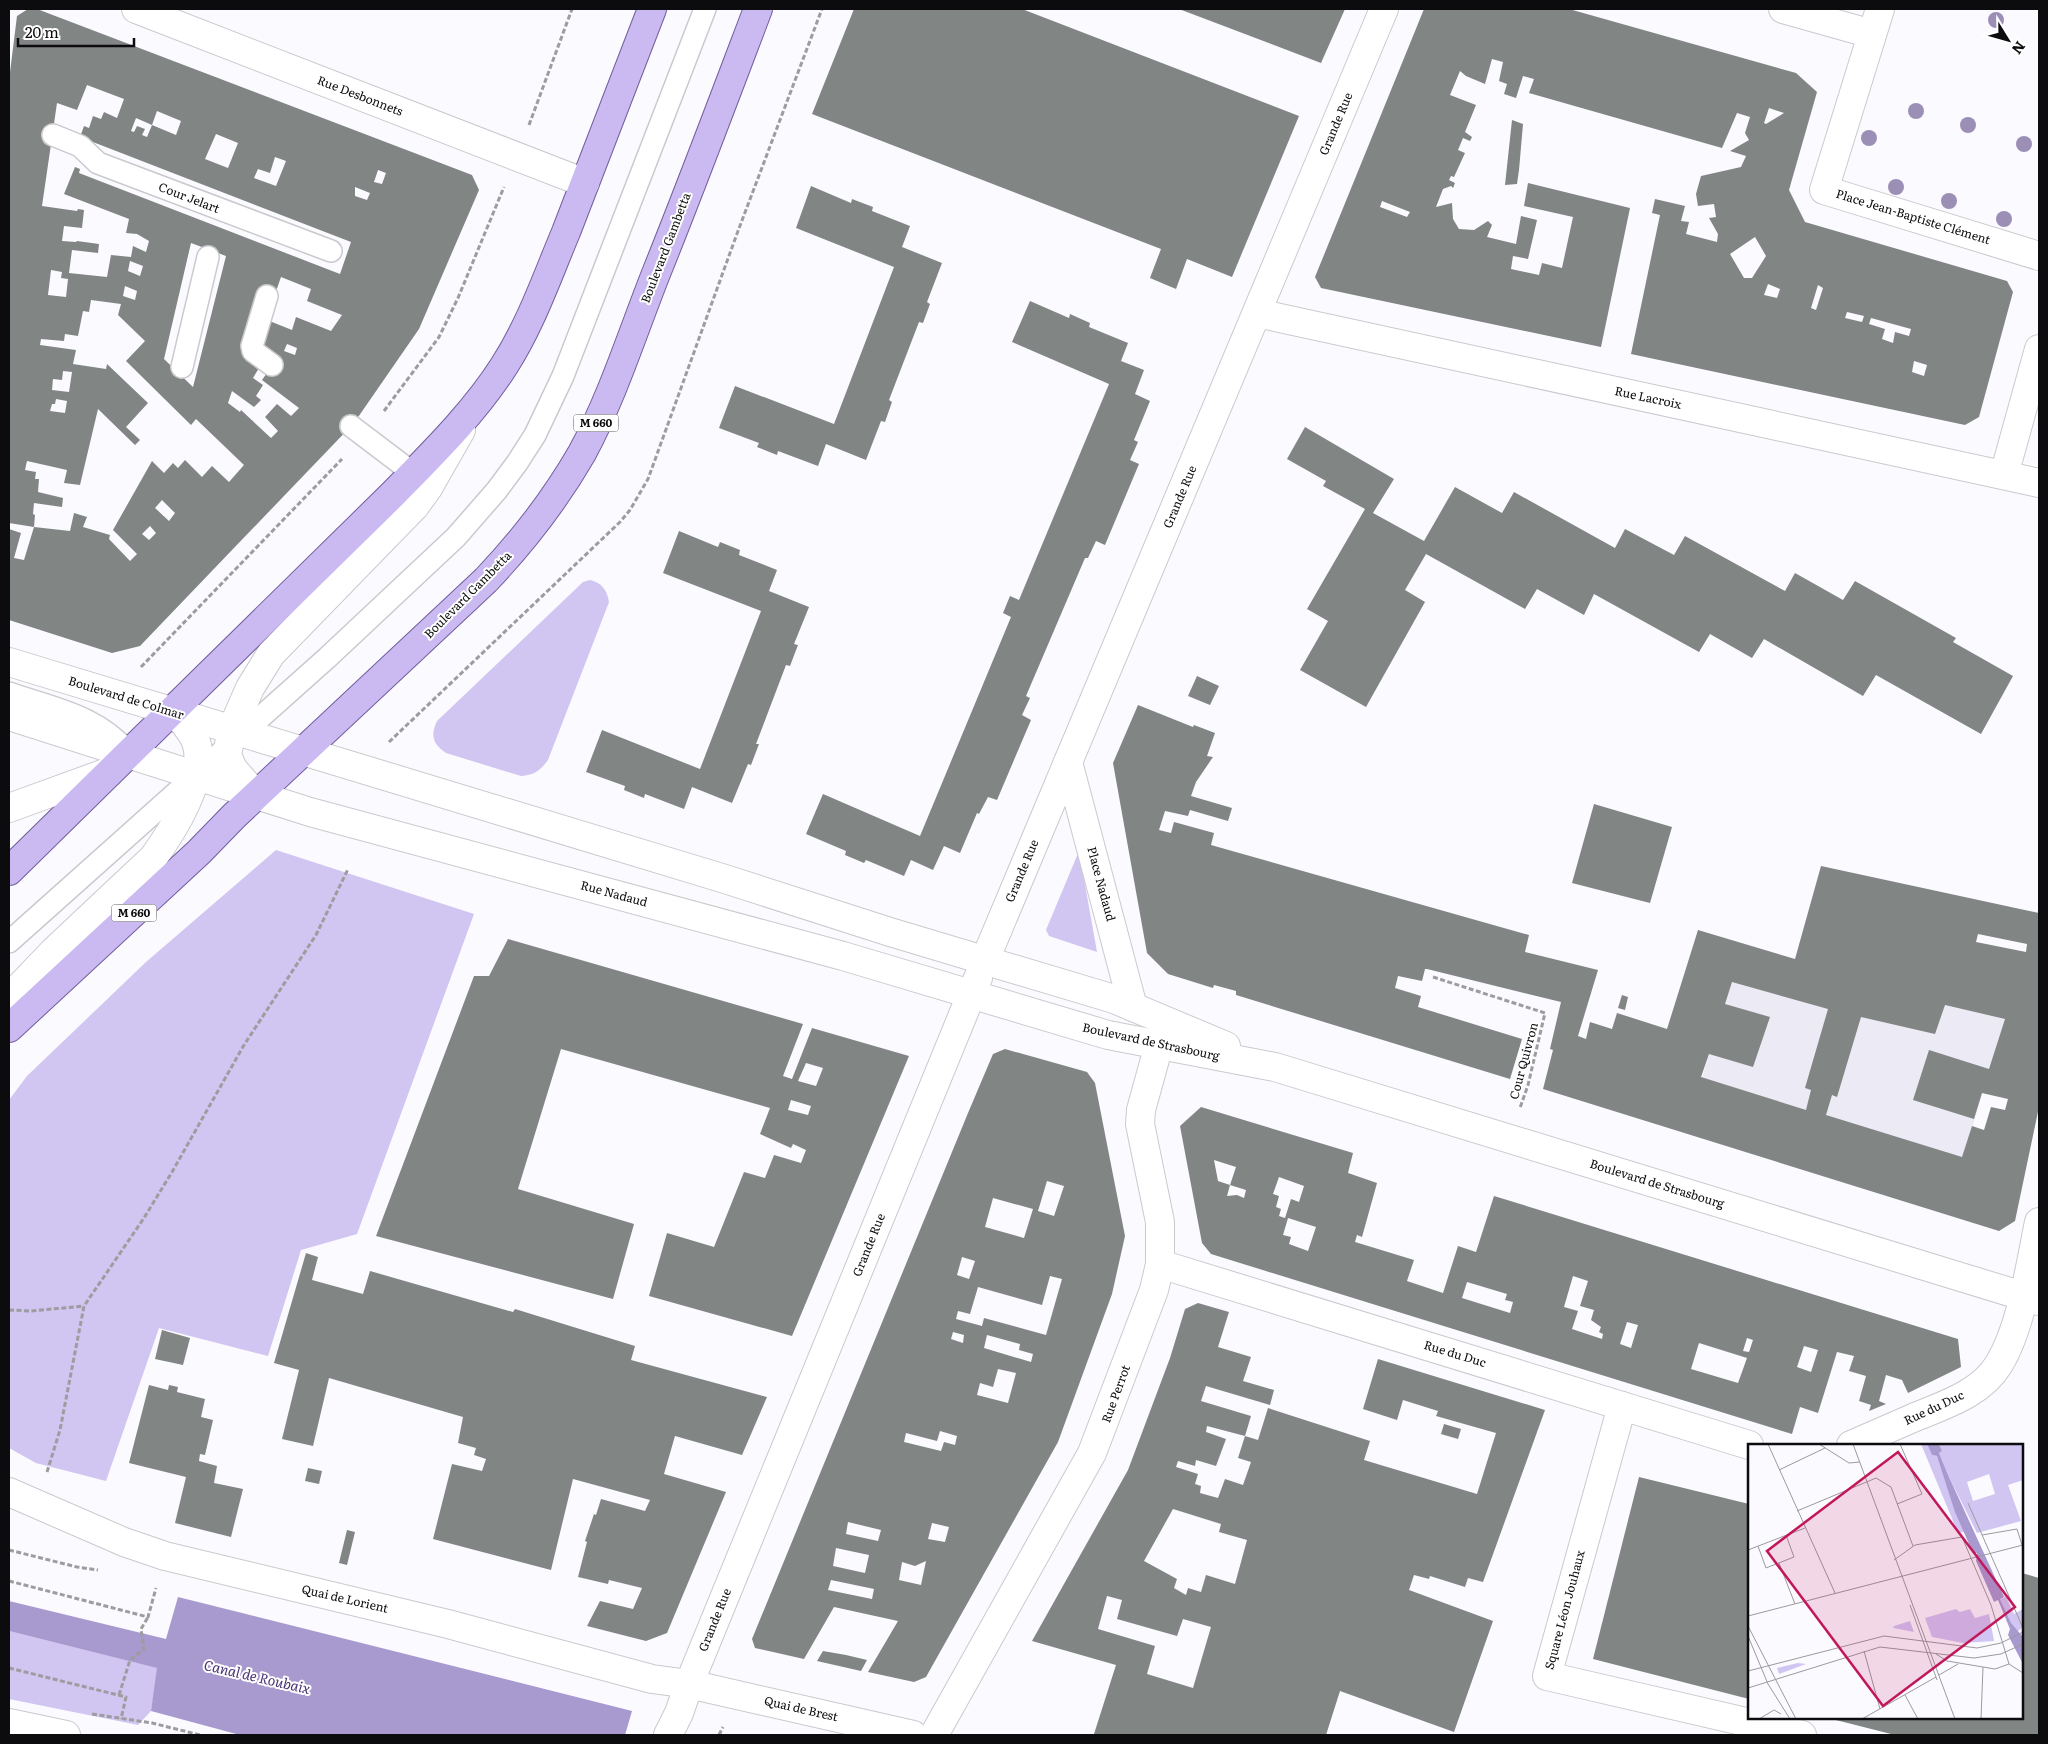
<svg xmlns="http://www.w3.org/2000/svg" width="2048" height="1744" font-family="Literata,serif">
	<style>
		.built { fill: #eceaf5 }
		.green { fill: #d1c5f2 }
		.water { fill: #a899cf }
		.building { fill: #818584; fill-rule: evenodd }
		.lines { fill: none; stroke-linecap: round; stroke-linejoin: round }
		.lane-casing { stroke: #cac9cd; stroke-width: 24 }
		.street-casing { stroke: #cac9cd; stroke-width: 30 }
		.secondary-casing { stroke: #cac9cd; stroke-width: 30 }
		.primary-casing { stroke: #715e9c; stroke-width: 30 }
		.path { stroke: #9d9c9f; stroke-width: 3; stroke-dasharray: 5 2.5; stroke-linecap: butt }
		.lane { stroke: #fff; stroke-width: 21 }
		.street { stroke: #fff; stroke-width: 28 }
		.secondary { stroke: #fff; stroke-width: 28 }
		.primary { stroke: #cbb9f2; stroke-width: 28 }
		.tree { fill: #9c8fb6 }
		.labels { text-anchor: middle; stroke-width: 4; stroke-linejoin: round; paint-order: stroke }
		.shield { fill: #fff; stroke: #555456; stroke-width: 1 }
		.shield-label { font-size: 11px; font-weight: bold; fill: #0c0b0d }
		.street-label { font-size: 12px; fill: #0c0b0d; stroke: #fff }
		.water-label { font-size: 14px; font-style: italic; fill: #4a3475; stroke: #fff }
		.inset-road { fill: none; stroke: #9b9a9e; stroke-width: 1 }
		.view { fill: #c2185b; fill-opacity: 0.15; stroke: #c2185b; stroke-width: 2.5 }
		.inset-edge { fill: none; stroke: #0c0b0d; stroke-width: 2.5 }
	</style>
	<rect width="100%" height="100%" fill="#fbfaff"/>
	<path class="built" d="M1743,944L1945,1005L2005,1019L1946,1214L1685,1133Z"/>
	<g class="green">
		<path d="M590,580C602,583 607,590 609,602L548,760C540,771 534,775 521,776L446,753C433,744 430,736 437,721L583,582Z"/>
		<path d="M276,850L474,914L357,1234L301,1250L268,1356L159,1328L106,1481L36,1463L9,1448V1100L27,1076L146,962Z"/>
		<path d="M1079,851L1097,952L1049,936L1046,930Z"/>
		<path d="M9,1631L158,1668L151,1711L138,1725L9,1699Z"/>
	</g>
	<path class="water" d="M178,1597L632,1711L625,1735H240L151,1711L157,1668L9,1631V1601L166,1639Z"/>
	<g class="building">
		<path d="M28,9H37L472,175L479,190L419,329L354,423L140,646L112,653L9,620V529L21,533L14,558L24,560L34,527L70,531L74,513L87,517L83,527L110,535L109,539L130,561L137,554L113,530L152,461L164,473L173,463L178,468L185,460L202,477L212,466L229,482L244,465L196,419L191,425L126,361L145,341L118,315L121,304L91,300L89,312L83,311L78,336L65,334L64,341L41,339L40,345L76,350L73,364L106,369L107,364L148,403L126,427L140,440L135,445L98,409L80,485L64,483L67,470L27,461L25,470L36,472L35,479H39L38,492L63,498L62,507L34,503L33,514L35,515L34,527L9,523V80L17,16ZM87,85L124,99L117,118L104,112L101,119L93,116L89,128L84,126L80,137L351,242L340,274L79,173L80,169L75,167L64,194L129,219L126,233L137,234L149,241L146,252L133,246L131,257L111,255L107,277L69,273L72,250L98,253L99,244L77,241L76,242L62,241L64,226L82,228L84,210L78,209L77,211L42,206L57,103L77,110ZM157,111L181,121L176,135L152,125L147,137L142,135L145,129L137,126L134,132L131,131L136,118L152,125ZM216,134L238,143L228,168L205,159ZM275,157L286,161L276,186L254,178L258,169L270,173ZM378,170L386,173L382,184L374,182ZM355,187L370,193L367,200L355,196ZM191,243L226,256L193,387L164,359ZM130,261L143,266L140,276L128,271ZM51,270L62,272L61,278L68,279L66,297L48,295ZM281,277L311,289L307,301L342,315L331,331L296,317L292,330L267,320L257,350L274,363L262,380L299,408L291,416L277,404L265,417L278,431L271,438L241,410L240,412L228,403L232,391L254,407L261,400L256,396L263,385L253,378L262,363L246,343L274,297ZM125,286L137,291L135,300L123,296ZM287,344L297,348L295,355L284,351ZM63,371L72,372L69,392L52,390L53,379L62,380ZM56,399L67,401L65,413L50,411L52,404H55ZM162,500L175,513L169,521L155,508ZM150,526L156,533L149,540L142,534Z"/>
		<path d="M854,9H1022L1299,116L1232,277L1187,259L1176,289L1150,278L1161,249L812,114Z"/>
		<path d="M1179,9H1345L1321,63Z"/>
		<path d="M1424,9H1569L1796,73L1817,92L1789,190L1805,222L2007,281L2013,292L1979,417L1965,425L1631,354L1660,215L1652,213L1655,199L1685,206L1681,221L1689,222L1686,234L1717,242L1718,234L1709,218L1716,217L1714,204L1698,206L1696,194L1701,176L1741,167L1746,156L1730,151L1749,140L1745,133L1750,117L1737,113L1722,148L1529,93L1534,79L1523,76L1516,98L1504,94L1507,84L1499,81L1503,62L1492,59L1485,84L1466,76L1460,71L1450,95L1476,105L1465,132L1472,137L1470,141L1463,138L1458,150L1465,153L1454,177L1451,176L1449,180L1455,183L1453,188L1451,186L1443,189L1436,207L1452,203L1453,219L1459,229L1474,230L1488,221L1492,225L1487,237L1516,244L1521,216L1537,220L1528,259L1513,256L1511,269L1539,275L1542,263L1562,268L1573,217L1524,206L1528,183L1630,208L1601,347L1321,288L1315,277ZM1769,108L1784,113L1766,124L1764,123ZM1382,201L1410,212L1407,217L1380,207ZM1755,237L1766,256L1752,278H1744L1730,254ZM1768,284L1780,289L1777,298L1764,295ZM1818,285L1823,288L1816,310L1811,308ZM1847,312L1864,316L1862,322L1845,318ZM1871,318L1911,329L1909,336L1895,332L1893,343L1882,339L1885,329L1869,324ZM1914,361L1927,365L1924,376L1912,372Z"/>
		<path d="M1512,120L1523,124L1519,170L1517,184L1505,185Z"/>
		<path d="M811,186L851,203L852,199L873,207L872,211L910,226L902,247L942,263L927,302L930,304L923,323L919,322L889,400L892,402L885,422L881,421L866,460L826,444L818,466L778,451L777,455L757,447L759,443L719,428L735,386L834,424L894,267L796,228Z"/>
		<path d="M1030,301L1069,318L1070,314L1090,323L1089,327L1128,343L1121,361L1144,370L1135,394L1150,401L1134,440L1138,442L1130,460L1139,464L1105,545L1096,541L1088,558H1085L1026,696L1030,698L1022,715L1031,720L997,800L988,797L979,814L977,813L960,853L944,846L933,870L911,860L904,876L866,860L864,863L845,855L846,851L806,834L823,794L920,836L1011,617L1003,613L1010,596L1019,600L1109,384L1012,342Z"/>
		<path d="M1305,427L1394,479L1373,513L1424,541L1455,487L1502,513L1514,492L1615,548L1625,529L1674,555L1685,536L1785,591L1795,573L1843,600L1855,581L1956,638L1953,642L2013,676L1981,734L1876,675L1863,696L1764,639L1752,658L1710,634L1699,652L1594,594L1584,615L1537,589L1525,609L1426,554L1405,590L1425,602L1366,707L1300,670L1328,621L1307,609L1365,509L1323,486L1326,481L1287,459Z"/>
		<path d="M679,531L718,547L720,542L740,550L739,555L777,570L769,591L809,607L794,644L798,645L790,666L786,665L756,744H759L751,765L748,764L732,803L692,787L684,809L645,794L644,798L624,790L625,786L586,772L602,730L700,769L761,611L663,573Z"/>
		<path d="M1197,676L1219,686L1210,705L1188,696Z"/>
		<path d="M1138,705L1193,727L1194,725L1215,733L1207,756L1213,757L1196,782L1191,796L1232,808L1228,821L1190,810L1188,816L1165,811L1159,830L1171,833L1174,822L1214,833L1211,845L1529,935L1525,952L1598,970L1578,1036L1586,1039L1590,1022L1612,1029L1617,1013L1667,1029L1698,930L1795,959L1821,866L2039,913V1107L2015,1221L1999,1231L1543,1089L1553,1050L1550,1049L1561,1002L1427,969H1425L1422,981L1398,976L1395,988L1421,996L1418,1007L1522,1039L1510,1079L1236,995V991L1214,985L1213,988L1168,974L1147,953L1113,763ZM1978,934L2027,944L2026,952L1976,942ZM1732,982L1828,1009L1805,1088L1811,1090L1806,1110L1701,1077L1709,1054L1753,1067L1770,1017L1725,1004ZM1945,1005L2005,1019L1989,1069L1929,1050L1913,1100L1974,1119L1982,1093L2008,1099L2005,1110L1991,1107L1984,1130L1972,1126L1962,1157L1826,1115L1832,1095L1837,1097L1861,1017L1935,1034Z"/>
		<path d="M1594,804L1672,827L1650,903L1572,883Z"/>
		<path d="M508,939L803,1024L783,1076L792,1079L812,1028L909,1056L792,1336L649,1296L667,1233L714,1247L744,1172L765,1178L774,1155L801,1163L806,1150L793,1144L791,1148L760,1134L770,1108L561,1049L518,1189L634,1224L613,1299L376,1236L474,976H489ZM806,1063L823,1068L816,1086L798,1081ZM791,1100L811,1106L808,1115L788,1110Z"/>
		<path d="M1622,995L1628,997L1625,1010L1618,1008Z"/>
		<path d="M1005,1049L1087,1072L1095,1083L1125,1236L1112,1294L1058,1442L926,1677L914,1682L868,1672L898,1621L834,1607L804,1659L755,1648L752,1639L968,1113L993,1054ZM1047,1181L1064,1186L1054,1216L1038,1211ZM993,1198L1033,1209L1024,1238L985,1227ZM962,1257L975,1261L969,1279L957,1275ZM1050,1276L1062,1279L1046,1335L984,1318L982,1326L956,1319L958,1311L970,1314L978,1287L1042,1305ZM953,1332L964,1335L963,1343L951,1339ZM987,1335L1020,1344L1019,1350L1033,1354L1031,1362L984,1348ZM998,1369L1016,1373L1008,1403L977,1395L980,1383L993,1387ZM940,1431L957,1436L955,1445L944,1442L941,1451L904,1442L906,1433L937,1441ZM848,1522L881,1530L878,1541L846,1534ZM932,1523L949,1527L945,1542L928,1539ZM836,1548L869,1555L865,1573L833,1566ZM926,1561L921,1585L899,1580L902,1562L915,1566ZM831,1580L874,1589L872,1599L828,1590Z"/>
		<path d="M1201,1107L1353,1153L1348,1173L1377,1183L1362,1237L1357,1235L1355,1242L1414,1260L1407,1281L1443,1293L1458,1246L1476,1252L1494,1196L1958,1339L1961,1367L1908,1393L1902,1380L1886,1375L1879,1401L1886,1404L1869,1411L1871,1405L1859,1401L1866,1376L1849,1371L1854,1356L1837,1352L1818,1413L1800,1407L1792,1434L1211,1254L1202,1243L1180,1126ZM1214,1160L1236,1167L1230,1185L1246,1190L1244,1198L1237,1195L1227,1196L1230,1185L1218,1181ZM1279,1177L1304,1186L1299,1202L1291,1199L1285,1218L1279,1216L1281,1209L1276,1207L1279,1196L1273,1194ZM1288,1218L1316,1227L1308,1251L1289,1244L1291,1237L1283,1235ZM1573,1276L1588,1281L1580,1306L1594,1310L1591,1320L1601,1327L1599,1332L1603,1334L1602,1339L1572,1329L1578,1311L1564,1307ZM1467,1282L1507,1294L1505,1300L1513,1302L1510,1313L1462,1298ZM1627,1322L1638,1325L1631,1348L1620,1344ZM1747,1338L1753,1340L1749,1352L1743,1351ZM1699,1343L1747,1358L1738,1383L1691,1369ZM1804,1346L1818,1350L1811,1372L1797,1367Z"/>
		<path d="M306,1253L318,1257L312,1280L363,1294L370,1271L513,1312L515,1309L635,1346L631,1360L767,1397L742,1455L675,1436L664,1474L726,1492L667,1633L646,1641L587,1626L600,1601L633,1609L642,1588L609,1580L608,1584L578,1577L587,1542L585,1541L594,1514L596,1515L601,1499L645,1511L650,1500L573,1479L551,1570L433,1539L452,1464L482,1471L486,1459L474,1455L476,1448L458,1443L463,1417L329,1378L313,1446L282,1439L299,1370L274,1363Z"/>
		<path d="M1198,1303L1229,1312L1218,1347L1251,1357L1243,1381L1274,1390L1270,1405L1206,1386L1201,1401L1251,1416L1245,1436L1207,1426L1206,1432L1226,1439L1216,1466L1196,1460L1195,1466L1178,1461L1176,1467L1198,1474L1195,1484L1201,1486L1200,1493L1218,1498L1225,1479L1243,1485L1251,1462L1238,1458L1245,1436L1258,1440L1268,1408L1370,1441L1364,1460L1477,1494L1496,1433L1436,1416L1438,1411L1403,1400L1397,1420L1363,1409L1378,1359L1545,1410L1483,1582L1468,1578L1465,1587L1430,1576L1429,1579L1414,1575L1409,1590L1493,1621L1454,1732L1340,1691L1326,1735H1098L1094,1734L1116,1665L1032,1641L1128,1470L1170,1358L1185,1309ZM1173,1509L1221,1524L1219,1532L1247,1540L1235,1584L1206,1575L1201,1592L1188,1588L1186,1595L1174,1588L1177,1579L1144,1561ZM1107,1596L1122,1600L1117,1619L1177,1636L1183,1619L1211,1627L1193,1688L1147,1674L1155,1646L1098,1629Z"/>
		<path d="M162,1330L190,1338L183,1365L155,1359Z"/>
		<path d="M149,1385L168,1390L169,1385L178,1387L177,1392L205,1399L201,1417L213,1420L205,1455L200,1454L199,1461L217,1466L214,1483L243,1489L231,1537L175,1523L186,1477L129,1463Z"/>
		<path d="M1444,1424L1461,1429L1458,1439L1441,1434Z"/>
		<path d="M308,1468L322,1471L319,1484L305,1481Z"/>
		<path d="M1639,1477L1749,1504V1699L1593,1659Z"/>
		<path d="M347,1530L355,1532L347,1565L339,1563Z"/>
		<path d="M2022,1573L2039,1578V1735H1895L1828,1718H2022Z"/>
		<path d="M823,1651L846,1655L867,1660L861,1671L817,1661Z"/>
	</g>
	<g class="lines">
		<defs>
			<g id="lane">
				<path d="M53,135L80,146L98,163L331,251"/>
				<path d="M267,296L252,346L253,351L272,365"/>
				<path d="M182,367L208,257"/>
				<path d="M351,426L413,473"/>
				<path d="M9,693C55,709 96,715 129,753"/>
				<path d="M9,942L327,658L456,537L497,490L517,463L535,435L563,376L705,9"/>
			</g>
			<g id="street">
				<path d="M136,9L585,183"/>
				<path d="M1783,9L1872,34"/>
				<path d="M1880,9L1824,190L2039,256"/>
				<path d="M1257,313L2039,483"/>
				<path d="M2004,475L2039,349"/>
				<path d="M1068,762L1133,1007"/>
				<path d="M9,808L108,772"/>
				<path d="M985,960L1384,9"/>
				<path d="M1160,1264L1749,1445"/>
				<path d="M1622,1406L1547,1676L1802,1735"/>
				<path d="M1851,1445C1872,1436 1892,1427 1913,1418C1944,1405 1981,1394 1999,1364C2022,1326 2030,1265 2039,1222"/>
				<path d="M9,1492L124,1542L165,1556L448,1624L652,1679L689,1684L913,1735"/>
				<path d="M9,1723L66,1735"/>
				<path d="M934,1735L1092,1453L1154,1290L1160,1264V1222L1140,1124L1141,1110L1165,1023"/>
			</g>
			<g id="secondary">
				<path d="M9,662L725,879L890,932L1114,999L1226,1046"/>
				<path d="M9,716L310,812L843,956L1108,1035L1275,1067L2039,1301"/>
				<path d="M256,795L233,769L227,755L232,729L250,688L271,654L415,506L428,488L461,430"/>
				<path d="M9,998L53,952L153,858C172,832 208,775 196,742C192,730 181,720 173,711"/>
				<path d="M668,1735L679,1713L689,1684L978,978"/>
			</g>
			<g id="primary">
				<path d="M9,871L393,494C432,454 474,413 504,366C531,324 547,277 566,232C595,158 623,83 652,9"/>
				<path d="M9,1028L199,852L234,816L486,580C523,541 555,500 582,453C613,396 633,331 657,271C692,184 725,96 758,9"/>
			</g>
		</defs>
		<use href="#lane" class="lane-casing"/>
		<use href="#street" class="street-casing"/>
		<use href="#secondary" class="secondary-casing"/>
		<use href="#primary" class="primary-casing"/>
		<g class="path">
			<path d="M529,125L572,9"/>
			<path d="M384,411L439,337L458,298L504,187"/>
			<path d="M141,667L342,459"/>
			<path d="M389,742L620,522L630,510L648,479L738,231L822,9"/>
			<path d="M1433,977L1545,1013L1528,1085L1520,1108"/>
			<path d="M9,1310L31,1311L84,1306"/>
			<path d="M47,1472L60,1430L84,1306L144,1218L172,1172L244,1045L316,935L348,869"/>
			<path d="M9,1550L77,1567L98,1570"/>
			<path d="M9,1581L148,1617L156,1588"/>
			<path d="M9,1668L126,1697L121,1719"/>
			<path d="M119,1695L130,1660L144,1649L141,1629L148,1617"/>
			<path d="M92,1714L152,1723L200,1735"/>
			<path d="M719,1735L723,1727"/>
		</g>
		<use href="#lane" class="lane"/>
		<use href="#street" class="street"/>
		<use href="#secondary" class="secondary"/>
		<use href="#primary" class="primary"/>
	</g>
	<g class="tree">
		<circle cx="1996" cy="20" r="8"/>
		<circle cx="1916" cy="111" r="8"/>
		<circle cx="1968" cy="125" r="8"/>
		<circle cx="1869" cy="138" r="8"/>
		<circle cx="2024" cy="144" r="8"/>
		<circle cx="1896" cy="187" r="8"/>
		<circle cx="1949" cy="201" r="8"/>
		<circle cx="2004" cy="219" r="8"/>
	</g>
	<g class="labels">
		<g class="shield">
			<rect x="573.5" y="414.5" width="45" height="17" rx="4"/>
			<rect x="111.5" y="904.5" width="45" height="17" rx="4"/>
		</g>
		<g class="shield-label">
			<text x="596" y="427">M 660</text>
			<text x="134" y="917">M 660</text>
		</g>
		<g class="street-label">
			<text transform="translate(360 96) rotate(21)" y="4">Rue Desbonnets</text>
			<text transform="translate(1336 124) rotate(-67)" y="4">Grande Rue</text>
			<text transform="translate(189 198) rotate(21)" y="4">Cour Jelart</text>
			<text transform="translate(1913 217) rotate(17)" y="4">Place Jean-Baptiste Clément</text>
			<text transform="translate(666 248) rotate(-69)" y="4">Boulevard Gambetta</text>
			<text transform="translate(1648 398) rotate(12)" y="4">Rue Lacroix</text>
			<text transform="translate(1180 497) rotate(-67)" y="4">Grande Rue</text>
			<text transform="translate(468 595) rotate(-45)" y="4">Boulevard Gambetta</text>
			<text transform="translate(126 698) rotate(17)" y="4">Boulevard de Colmar</text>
			<text transform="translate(1022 871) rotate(-67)" y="4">Grande Rue</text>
			<text transform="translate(1101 884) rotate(75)" y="4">Place Nadaud</text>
			<text transform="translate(614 894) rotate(15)" y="4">Rue Nadaud</text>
			<text transform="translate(1151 1042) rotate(12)" y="4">Boulevard de Strasbourg</text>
			<text transform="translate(1524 1061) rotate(-75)" y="4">Cour Quivron</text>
			<text transform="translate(1657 1184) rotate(17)" y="4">Boulevard de Strasbourg</text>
			<text transform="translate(869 1245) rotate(-68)" y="4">Grande Rue</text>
			<text transform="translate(1455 1354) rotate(17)" y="4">Rue du Duc</text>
			<text transform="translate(1116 1394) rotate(-70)" y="4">Rue Perrot</text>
			<text transform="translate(1934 1408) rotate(-25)" y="4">Rue du Duc</text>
			<text transform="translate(345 1599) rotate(13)" y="4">Quai de Lorient</text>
			<text transform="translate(1565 1610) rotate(-75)" y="4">Square Léon Jouhaux</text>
			<text transform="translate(715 1620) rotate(-68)" y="4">Grande Rue</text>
			<text transform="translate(801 1709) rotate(13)" y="4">Quai de Brest</text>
		</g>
		<g class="water-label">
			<text transform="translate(257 1677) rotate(13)" y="5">Canal de Roubaix</text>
		</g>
	</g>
	<g transform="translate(1748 1444)">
		<rect width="275" height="275" fill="#fbfaff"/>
		<path d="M173,0H179L184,11L189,12L216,88L210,89ZM191,0H275V36L260,41L273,77L229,89L202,35L191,9L194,7ZM241,30L247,50L225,57L219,38ZM258,153L266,170L275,165V183L270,187L265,184L252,155ZM208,165L212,168L222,165L227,174L241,170L246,197L215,199L184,193L177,174ZM162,177L166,188L145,184L146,182ZM50,219L58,220L31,230L29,224Z" fill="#d1c5f2" fill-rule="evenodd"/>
		<path d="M179,0H191L194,7L191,9L201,33L256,153L252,155L263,179L275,193V220L260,191L262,185L250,156L246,158L228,117L229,109H225L207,68L189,12L184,11Z" fill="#a899cf"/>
		<path class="inset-road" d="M20,0L87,149M71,0L101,19L112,18M105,0L207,275M31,26L77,4M220,59L275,184M149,60L174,50L152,0M49,67L128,34L143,43L165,102M234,91L269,85L274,101M10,102L18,124L46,113L38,91M0,106L57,84M146,116L167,101L214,93L243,161L261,220M31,119L47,160M162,161L189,236M0,172L275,101M0,182L48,275M0,192L20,240L42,275M116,207L132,265M188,210L199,217L247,225L261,220M261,220L275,229M0,227L136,192L229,204L253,199L275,188M191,231L210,220M0,244L132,203L226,214L253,210L275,200M157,251L170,275M11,275L26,266L33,270M114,275L188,233M233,275L235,223"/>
		<path class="view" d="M150,8L267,163L135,262L19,107Z"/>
		<rect width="275" height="275" class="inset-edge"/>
	</g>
	<rect width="2048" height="1744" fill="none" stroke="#0c0b0d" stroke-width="20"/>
	<g transform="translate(2008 40) rotate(127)" stroke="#ffffff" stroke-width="4" paint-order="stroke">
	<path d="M0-4L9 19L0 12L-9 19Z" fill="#0c0b0d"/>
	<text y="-8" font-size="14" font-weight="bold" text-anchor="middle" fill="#0c0b0d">N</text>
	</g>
	<path d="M18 38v8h116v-8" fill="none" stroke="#0c0b0d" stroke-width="2.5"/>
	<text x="25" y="38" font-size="15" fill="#0c0b0d" stroke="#ffffff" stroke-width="4" paint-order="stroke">20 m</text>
</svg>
